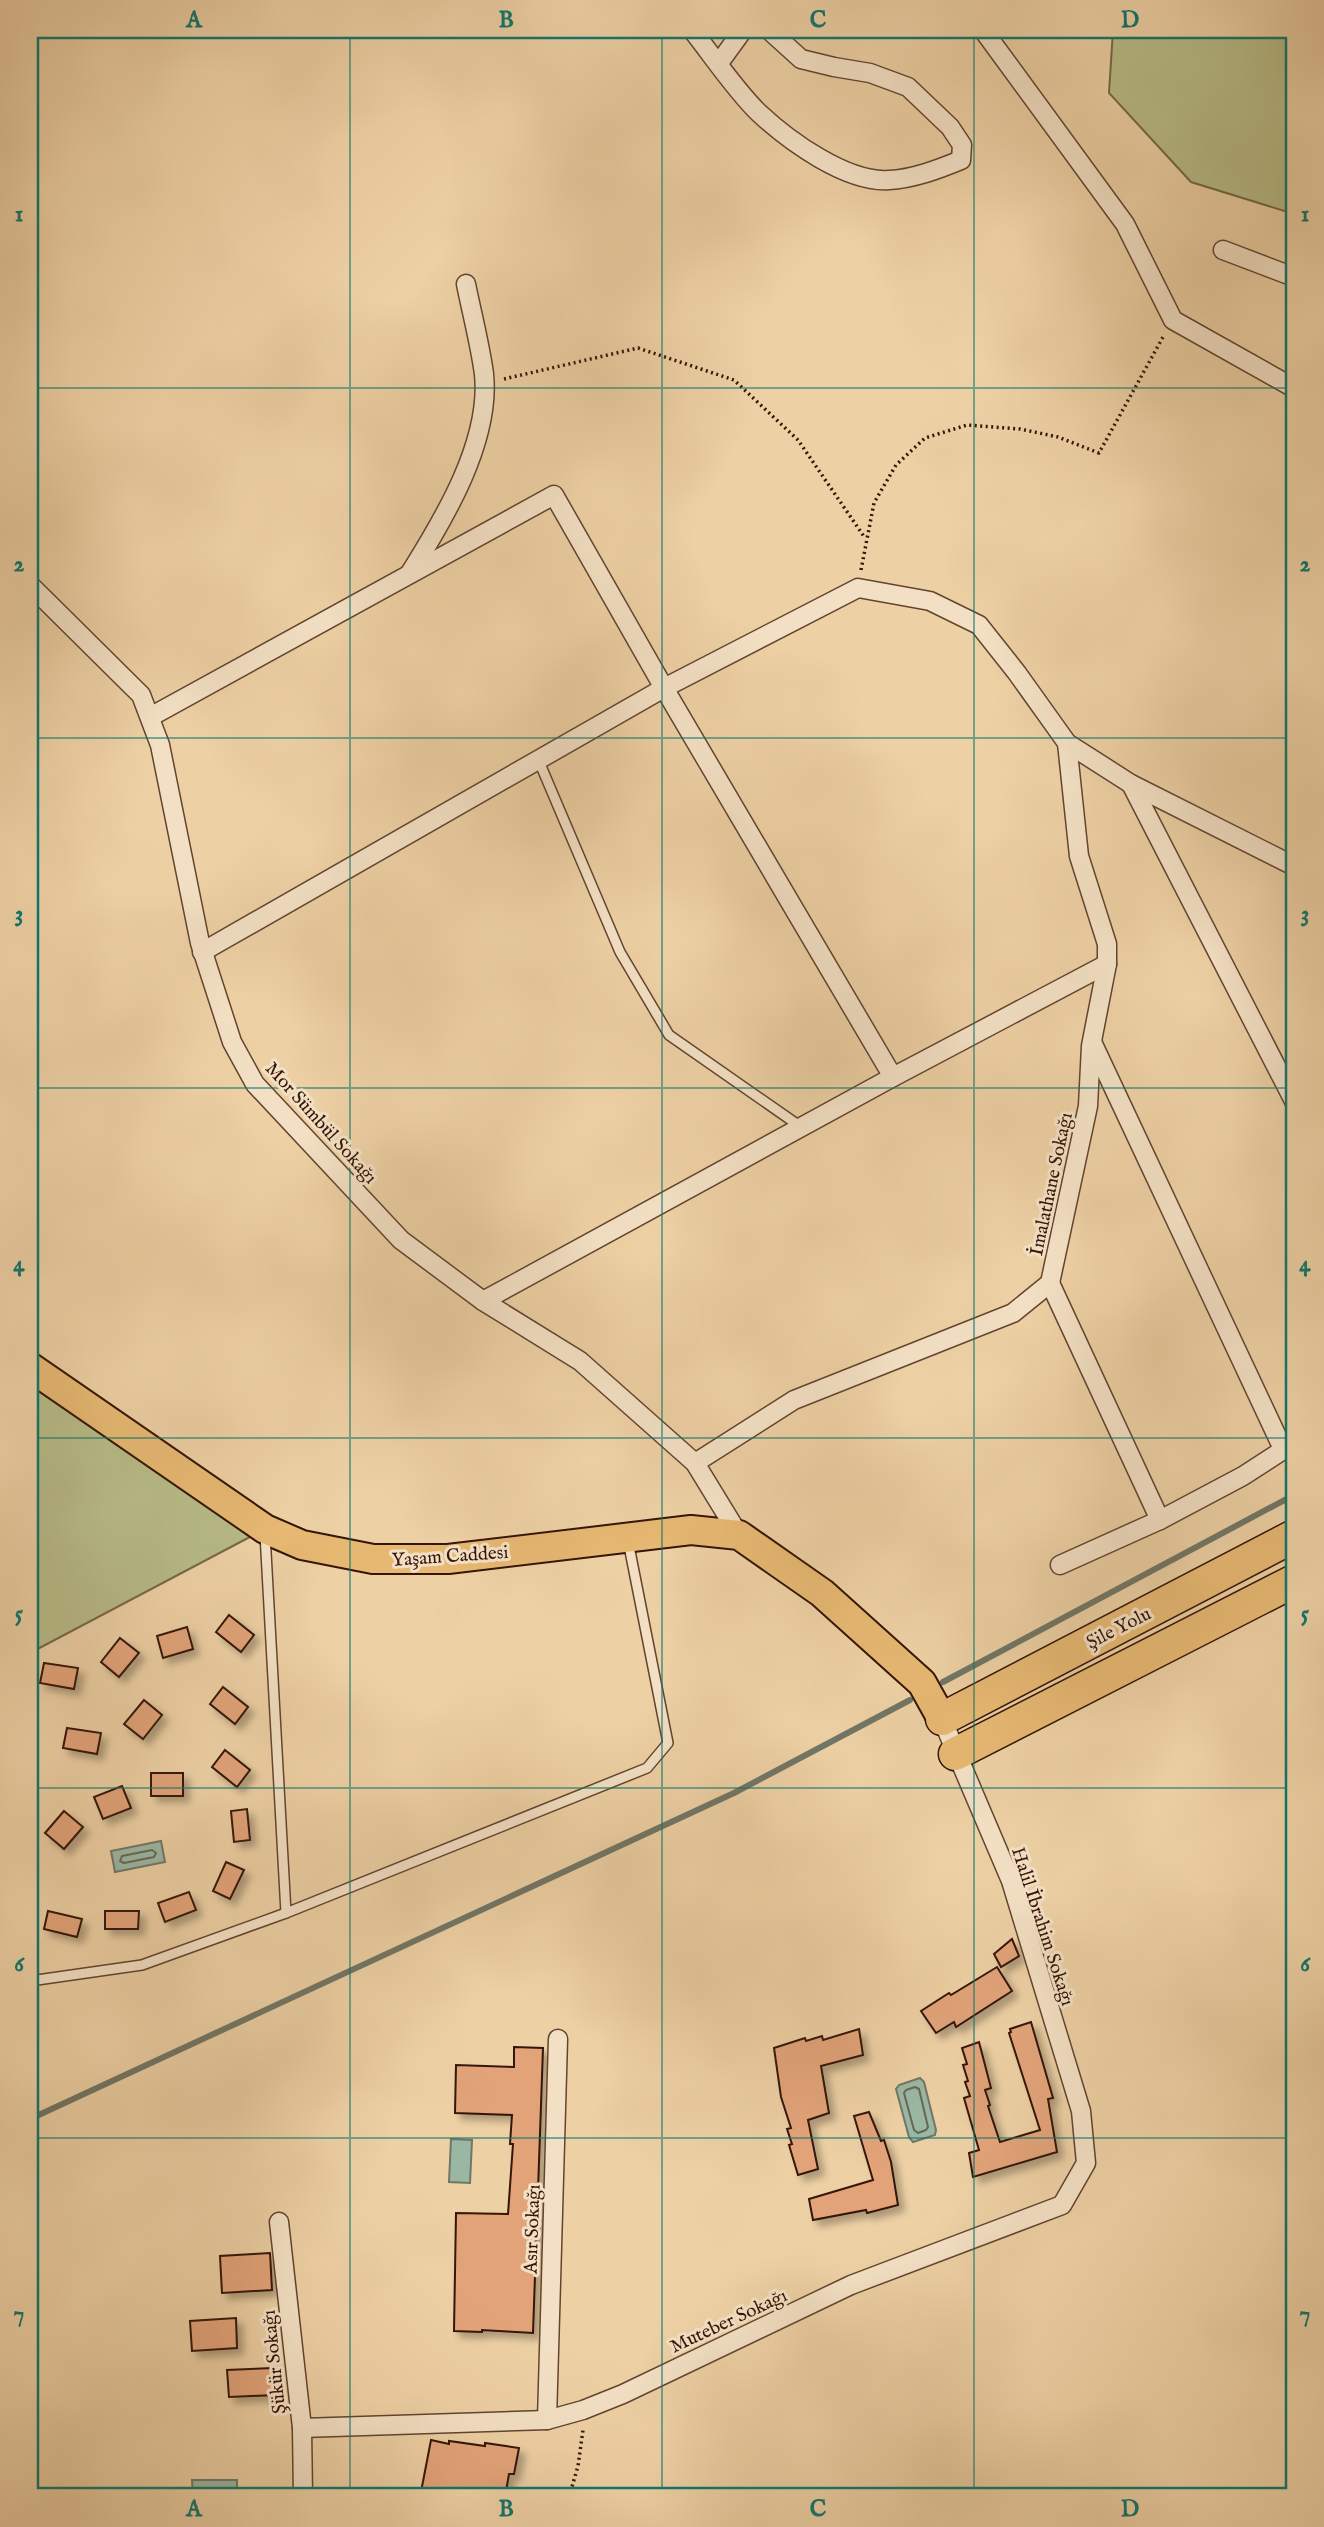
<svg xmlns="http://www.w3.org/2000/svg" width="1324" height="2527" font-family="'IM FELL English',serif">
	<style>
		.green { fill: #b7bb87; stroke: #766848; stroke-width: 2 }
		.water { fill: #9ab7a4; stroke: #717666; stroke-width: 2 }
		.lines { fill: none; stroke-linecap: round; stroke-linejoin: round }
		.shore { stroke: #676656; stroke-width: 2 }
		.stream { stroke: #717666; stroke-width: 6 }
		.building { fill: #e2a379; stroke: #341508; stroke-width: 2; filter: url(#shadow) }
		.lane-casing { stroke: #62442f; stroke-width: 12 }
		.street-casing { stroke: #62442f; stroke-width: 21 }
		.primary-casing { stroke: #341508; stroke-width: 32 }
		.highway-casing { stroke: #341508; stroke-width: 35 }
		.path { stroke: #341508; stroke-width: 3.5; stroke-dasharray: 2 3.5; stroke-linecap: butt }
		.lane { stroke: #f3e0c4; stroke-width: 9 }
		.street { stroke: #f3e0c4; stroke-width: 18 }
		.primary { stroke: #e6b872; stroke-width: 28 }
		.highway { stroke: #e6b872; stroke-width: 32 }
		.grid { fill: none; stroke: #0f766e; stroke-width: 2; stroke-opacity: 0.55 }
		.labels { text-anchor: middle; stroke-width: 6; stroke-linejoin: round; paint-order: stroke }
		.street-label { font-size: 19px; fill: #341508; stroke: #f3e0c4 }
		.neatline { fill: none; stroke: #0f766e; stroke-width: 2.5 }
		.grid-label { font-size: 23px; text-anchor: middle; font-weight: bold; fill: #0f766e }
	</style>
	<defs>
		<filter id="shadow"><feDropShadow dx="6" dy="6" stdDeviation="3.5" flood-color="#0004"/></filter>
	</defs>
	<rect width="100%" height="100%" fill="#edd0a4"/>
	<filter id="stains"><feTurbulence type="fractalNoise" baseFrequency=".00286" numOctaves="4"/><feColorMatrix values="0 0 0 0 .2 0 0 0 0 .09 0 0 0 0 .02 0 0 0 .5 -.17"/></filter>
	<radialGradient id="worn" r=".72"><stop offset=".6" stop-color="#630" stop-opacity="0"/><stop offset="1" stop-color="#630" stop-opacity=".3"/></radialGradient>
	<g class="green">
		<path d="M1113,30H1294V214L1191,182L1109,93Z"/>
		<path d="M30,1366L265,1529L30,1653Z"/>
	</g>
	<g class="water">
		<path d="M161,1841L165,1862L115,1872L111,1851Z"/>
		<path d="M920,2078L924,2082L936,2130L935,2135L913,2142L909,2137L896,2089L899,2085Z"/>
		<path d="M451,2139L472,2140L470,2183L449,2182Z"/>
		<path d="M237,2480V2497H193L192,2480Z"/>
	</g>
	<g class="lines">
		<g class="shore">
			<path d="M152,1850L156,1853L154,1857L124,1863L120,1861L122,1856Z"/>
			<path d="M915,2087L919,2089L928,2127L926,2130L918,2133L914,2130L904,2093L906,2090Z"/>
		</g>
		<g class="stream">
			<path d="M943,1682L1294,1495"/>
			<path d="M30,2119L734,1793L910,1700"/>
		</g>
	</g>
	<g class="building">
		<path d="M229,1615L254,1635L241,1652L216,1632Z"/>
		<path d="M187,1627L193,1649L163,1658L157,1636Z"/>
		<path d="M120,1638L139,1653L119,1677L101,1662Z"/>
		<path d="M44,1663L78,1668L74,1689L40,1683Z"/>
		<path d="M223,1687L248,1707L235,1724L210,1704Z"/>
		<path d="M144,1700L162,1715L143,1739L124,1724Z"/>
		<path d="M67,1728L101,1733L97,1754L63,1748Z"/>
		<path d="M225,1750L250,1770L237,1787L212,1767Z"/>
		<rect x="151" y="1773" width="32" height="23"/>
		<path d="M122,1786L131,1808L103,1819L94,1797Z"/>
		<path d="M247,1809L250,1840L234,1842L231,1811Z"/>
		<path d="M64,1811L83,1827L64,1849L45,1833Z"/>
		<path d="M226,1862L244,1870L230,1899L213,1891Z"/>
		<path d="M189,1892L196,1910L165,1922L158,1903Z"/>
		<path d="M48,1911L82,1919L77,1937L44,1929Z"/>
		<path d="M105,1911H139L138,1929H105Z"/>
		<path d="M1012,1939L1019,1956L1001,1967L994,1954Z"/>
		<path d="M997,1967L1012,1991L956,2027L954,2022L936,2033L921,2011L949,1993L951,1995Z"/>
		<path d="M1031,2022L1053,2098L1048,2099L1057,2152L973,2177L969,2153L979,2150L964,2098L970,2096L965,2082L968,2081L963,2065L967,2064L962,2048L979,2042L991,2088L985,2090L990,2105L988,2106L1000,2142L1040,2130L1009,2033L1011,2032L1010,2029Z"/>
		<path d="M859,2029L863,2055L821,2066L829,2113L808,2120L818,2169L798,2175L789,2145L792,2144L787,2129L791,2128L781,2097L774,2048L805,2038L806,2041L822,2036L823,2040Z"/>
		<path d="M514,2047L543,2048L533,2333L482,2330V2332L454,2331L456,2213L508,2214L513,2144H510L512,2115L455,2113L456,2065L514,2067Z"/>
		<path d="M869,2112L881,2141L884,2140L891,2162L898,2205L867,2213L866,2210L813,2220L809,2199L873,2180L854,2116Z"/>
		<path d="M270,2253L272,2290L222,2293L220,2256Z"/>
		<path d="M236,2318L237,2348L192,2351L190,2321Z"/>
		<path d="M273,2368L275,2395L229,2397L227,2370Z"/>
		<path d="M431,2440L449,2444V2441L485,2446V2443L519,2448L514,2474H509L505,2497H420Z"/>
	</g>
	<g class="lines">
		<defs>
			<g id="lane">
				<path d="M538,759L620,952L669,1035L801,1127"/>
				<path d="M265,1534L286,1913"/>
				<path d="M30,1981L142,1965L286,1913L647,1768L668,1743L628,1541"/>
			</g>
			<g id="street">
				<path d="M692,30C712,55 736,91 759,113C789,141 847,183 889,180C913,179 939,169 961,160L962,145L950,127L908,87L870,73L834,67L801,59L769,30"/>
				<path d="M983,30L1125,224L1173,320L1294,388"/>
				<path d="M719,63L743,30"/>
				<path d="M1223,250L1294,277"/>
				<path d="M410,573C444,519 491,441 484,374C480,344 472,314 466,284"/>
				<path d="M30,585L141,695L160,745L200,943L232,1042L255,1084L401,1240L483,1301L580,1361L695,1463L739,1535"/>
				<path d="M150,717L554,495L664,688L893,1077"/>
				<path d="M1131,784L1294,866"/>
				<path d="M202,952L664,688L858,588L930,601L979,625L1017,673L1067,743L1131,784L1294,1101"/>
				<path d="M1093,1044L1283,1449"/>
				<path d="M1050,1283L1160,1520"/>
				<path d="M483,1301L893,1077L1107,964"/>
				<path d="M695,1463L794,1400L1013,1313L1050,1283L1088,1106L1091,1046L1107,964V944L1079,856L1067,743"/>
				<path d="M1060,1565L1160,1520L1243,1476L1294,1443"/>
				<path d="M279,2222L302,2428L303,2497"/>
				<path d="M547,2420L558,2039"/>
				<path d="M302,2428L547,2420L583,2410L623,2394L851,2285L1062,2205L1086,2163L1081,2111L1011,1881L942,1719"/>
			</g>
			<path id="primary" d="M30,1367L265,1529L302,1545L373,1559H448L691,1530L739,1535L822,1593L922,1683L942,1719"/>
			<g id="highway">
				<path d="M942,1719L1294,1536"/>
				<path d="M955,1754L1294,1581"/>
			</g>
		</defs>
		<use href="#lane" class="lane-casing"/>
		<use href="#street" class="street-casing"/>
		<use href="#primary" class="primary-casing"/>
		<use href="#highway" class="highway-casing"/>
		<g class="path">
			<path d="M504,379L638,348L734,380L798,440L865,538"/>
			<path d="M861,570L874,503L896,465L925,438L967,425L1020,429L1058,437L1099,453L1163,337"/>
			<path d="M569,2497L578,2466L583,2430"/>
		</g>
		<use href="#lane" class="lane"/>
		<use href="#street" class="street"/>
		<use href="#primary" class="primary"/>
		<use href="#highway" class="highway"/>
	</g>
	<path class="grid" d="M350,30V2497M662,30V2497M974,30V2497M30,388H1294M30,738H1294M30,1088H1294M30,1438H1294M30,1788H1294M30,2138H1294"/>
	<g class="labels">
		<g class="street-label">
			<text transform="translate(322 1122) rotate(48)" y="7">Mor Sümbül Sokağı</text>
			<text transform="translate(1050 1184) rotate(-78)" y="7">İmalathane Sokağı</text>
			<text transform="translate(450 1555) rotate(-4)" y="7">Yaşam Caddesi</text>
			<text transform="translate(1118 1627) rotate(-27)" y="7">Şile Yolu</text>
			<text transform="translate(1044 1926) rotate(72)" y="7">Halil İbrahim Sokağı</text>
			<text transform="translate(531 2229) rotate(-88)" y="7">Asır Sokağı</text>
			<text transform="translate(728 2320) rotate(-25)" y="7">Muteber Sokağı</text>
			<text transform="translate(273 2362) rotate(-96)" y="7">Şükür Sokağı</text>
		</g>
	</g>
	<rect width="1324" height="2527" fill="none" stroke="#edd0a4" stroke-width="77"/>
	<rect x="38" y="38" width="1248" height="2450" class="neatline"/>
	<g class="grid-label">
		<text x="194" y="27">A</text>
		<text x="506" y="27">B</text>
		<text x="818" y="27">C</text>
		<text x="1130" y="27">D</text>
		<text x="19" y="221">1</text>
		<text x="1305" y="221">1</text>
		<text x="19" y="571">2</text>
		<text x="1305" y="571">2</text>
		<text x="19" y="921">3</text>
		<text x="1305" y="921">3</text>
		<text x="19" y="1271">4</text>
		<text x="1305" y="1271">4</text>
		<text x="19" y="1621">5</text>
		<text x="1305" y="1621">5</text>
		<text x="19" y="1971">6</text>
		<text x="1305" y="1971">6</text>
		<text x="19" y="2321">7</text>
		<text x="1305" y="2321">7</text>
		<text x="194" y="2516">A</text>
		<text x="506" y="2516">B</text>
		<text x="818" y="2516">C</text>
		<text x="1130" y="2516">D</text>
	</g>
	<rect width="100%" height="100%" filter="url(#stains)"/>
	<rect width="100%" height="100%" fill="url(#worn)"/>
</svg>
